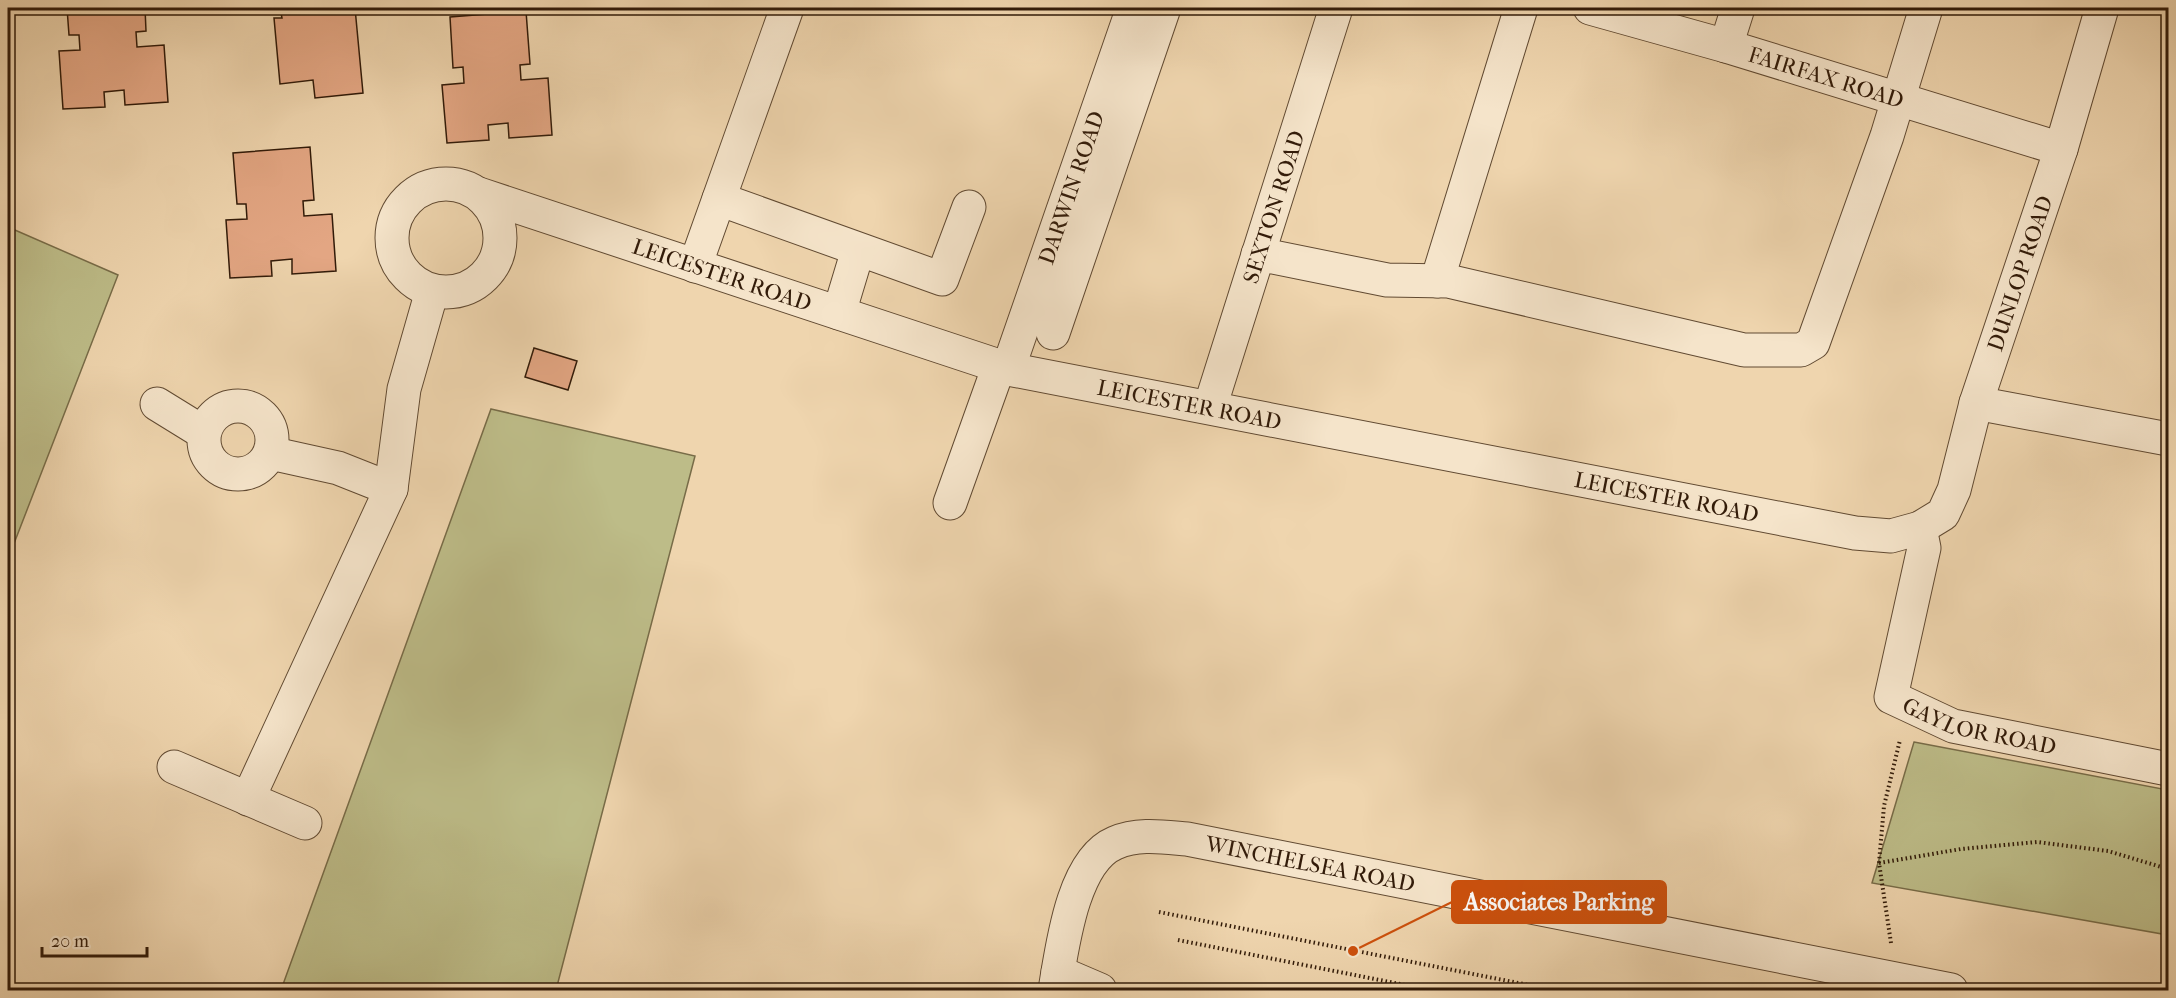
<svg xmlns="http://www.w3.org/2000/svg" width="2176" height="998" font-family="'IM FELL French Canon',serif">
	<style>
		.green { fill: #bdbc88; stroke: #786c48; stroke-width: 1.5 }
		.building { fill: #e3a683; stroke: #321b09; stroke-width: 1.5 }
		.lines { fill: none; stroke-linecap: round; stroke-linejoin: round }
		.minor-casing { stroke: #614a32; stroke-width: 35 }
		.path { stroke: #321b09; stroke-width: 4; stroke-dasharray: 1.5 3; stroke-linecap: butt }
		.minor { stroke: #f5e4ca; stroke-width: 33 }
		.labels { text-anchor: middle; stroke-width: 6; stroke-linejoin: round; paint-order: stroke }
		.street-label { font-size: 22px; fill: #321b09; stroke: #f5e4ca }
		.leader { fill: none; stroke: #cd500c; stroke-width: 2 }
		.callout-dot { fill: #cd500c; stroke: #f5e4ca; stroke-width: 2 }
		.callout { fill: #cd500c; stroke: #cd500c; stroke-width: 2 }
		.callout-label { font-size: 24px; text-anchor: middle; font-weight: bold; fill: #fff }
	</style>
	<rect width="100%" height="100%" fill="#efd5ae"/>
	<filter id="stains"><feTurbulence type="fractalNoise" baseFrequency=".00333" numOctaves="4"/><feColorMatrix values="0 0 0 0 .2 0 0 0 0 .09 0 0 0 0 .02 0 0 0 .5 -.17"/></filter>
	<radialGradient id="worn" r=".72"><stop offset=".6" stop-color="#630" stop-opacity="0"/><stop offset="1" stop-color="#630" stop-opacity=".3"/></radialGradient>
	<g class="green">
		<path d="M8,227L118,275L8,559Z"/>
		<path d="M491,409L695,456L556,990H281Z"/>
		<path d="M1914,742L2168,790V935L1872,883Z"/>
	</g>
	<g class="building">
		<path d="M67,8H145L146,31L136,32L137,47L164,45L168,102L125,105L124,90L104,92L105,107L63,109L59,51L80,50L79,35H69Z"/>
		<path d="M280,8H355L363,93L315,98L313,80L280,84L274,18H282Z"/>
		<path d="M526,11L530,64L520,65L521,80L548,78L552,135L509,138L508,123L488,125L489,140L447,143L442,85L464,83L463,67L453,68L450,17Z"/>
		<path d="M310,147L314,200L303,201L304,216L332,214L336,271L292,274V259L271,261L272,276L230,278L226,220L247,219L246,204H237L233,153Z"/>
		<path d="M534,348L577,361L568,390L525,377Z"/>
	</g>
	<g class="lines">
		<defs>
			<g id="minor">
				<path id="s1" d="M1590,8L1726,46L2061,149"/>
				<path d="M1726,46L1738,8"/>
				<circle cx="446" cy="238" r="54"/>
				<path id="s2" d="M479,194L1008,369L1855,533L1891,536L1920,528L1943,514L1954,490L1976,403L2061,149L2102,8"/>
				<path d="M719,199L942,279L969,207"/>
				<path d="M1258,254L1387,280L1448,281L1744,350H1801L1813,343L1887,136L1926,8"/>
				<path d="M695,266L787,8"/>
				<path d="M1437,281L1521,8"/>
				<path d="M839,313L858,250"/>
				<path d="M1053,333L1164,8"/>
				<path id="s3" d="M1008,369L1133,8"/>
				<path d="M1976,403L2168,439"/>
				<path d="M157,404L204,433"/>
				<circle cx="238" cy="440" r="34"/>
				<path id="s4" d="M1210,407L1336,8"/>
				<path d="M270,453L338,468L391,489"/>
				<path d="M950,503L999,366"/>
				<path id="s5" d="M1920,528L1924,548L1891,697L1953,726L2168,769"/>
				<path d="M174,767L305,823"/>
				<path d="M248,799L391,489L404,389L432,291"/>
				<path d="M1058,972L1100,990"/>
				<path id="s6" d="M1055,990C1062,949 1072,861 1115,843C1138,833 1163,837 1187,839L1951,990"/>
			</g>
		</defs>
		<use href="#minor" class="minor-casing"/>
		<g class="path">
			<path d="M1879,863L1961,849L2037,842L2108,851L2168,869"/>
			<path d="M1159,912L1554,990"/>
			<path d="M1178,940L1430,990"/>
			<path d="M1891,943L1879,863L1884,806L1900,740"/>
		</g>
		<use href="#minor" class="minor"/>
	</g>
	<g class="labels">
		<g class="street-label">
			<text dy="8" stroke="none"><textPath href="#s1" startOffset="246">FAIRFAX ROAD</textPath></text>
			<text dy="8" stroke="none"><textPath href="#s3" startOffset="192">DARWIN ROAD</textPath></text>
			<text dy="8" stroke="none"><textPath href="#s4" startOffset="210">SEXTON ROAD</textPath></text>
			<text dy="8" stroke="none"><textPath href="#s2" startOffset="1766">DUNLOP ROAD</textPath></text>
			<text dy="8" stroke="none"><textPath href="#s2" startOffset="256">LEICESTER ROAD</textPath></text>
			<text dy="8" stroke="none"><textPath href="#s2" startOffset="742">LEICESTER ROAD</textPath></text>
			<text dy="8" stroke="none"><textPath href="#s2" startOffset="1228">LEICESTER ROAD</textPath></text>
			<text dy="8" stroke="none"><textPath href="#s5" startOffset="267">GAYLOR ROAD</textPath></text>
			<text dy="8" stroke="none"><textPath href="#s6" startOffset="363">WINCHELSEA ROAD</textPath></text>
		</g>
	</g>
	<path class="leader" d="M1353 951L1452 902"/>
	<circle class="callout-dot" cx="1353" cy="951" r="6"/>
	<rect class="callout" x="1452" y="881" width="214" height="42" rx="6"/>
	<g class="callout-label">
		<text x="1559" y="910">Associates Parking</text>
	</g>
	<rect width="2176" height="998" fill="none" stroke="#efd5ae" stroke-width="30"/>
	<rect x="9" y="9" width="2158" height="980" fill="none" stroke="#321b09" stroke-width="3"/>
	<rect x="15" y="15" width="2146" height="968" fill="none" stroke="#321b09" stroke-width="1.5"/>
	<path d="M42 947v9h105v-9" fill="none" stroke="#321b09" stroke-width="3"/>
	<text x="51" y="947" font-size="18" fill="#321b09" stroke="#f5e4ca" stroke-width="4.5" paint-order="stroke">20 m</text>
	<rect width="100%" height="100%" filter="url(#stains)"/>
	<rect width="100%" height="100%" fill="url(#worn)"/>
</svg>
